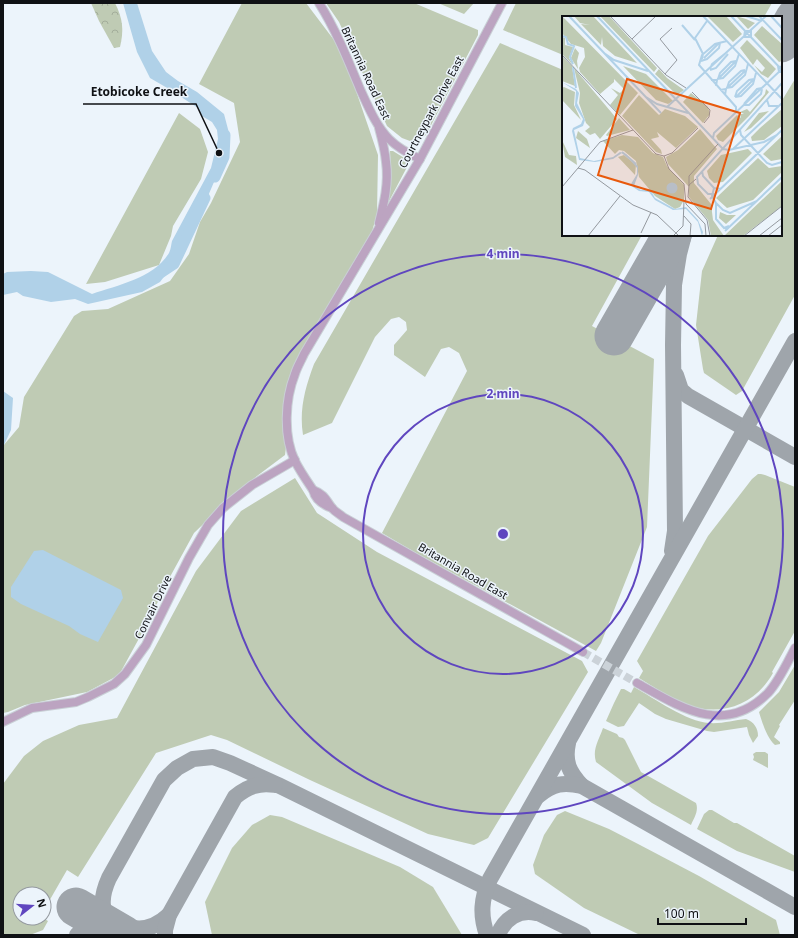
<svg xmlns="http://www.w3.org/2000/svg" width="798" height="938" font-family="'Noto Sans',sans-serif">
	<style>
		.green { fill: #bfcbb4 }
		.forest { fill: url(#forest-crowns) }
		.water { fill: #b0d1e8 }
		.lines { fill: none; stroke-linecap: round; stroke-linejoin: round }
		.river { stroke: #b0d1e8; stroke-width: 11 }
		.taxiway { stroke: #9fa5ab; stroke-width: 16 }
		.runway { stroke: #9fa5ab; stroke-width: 39 }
		.minor-tunnel { stroke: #cbd2d8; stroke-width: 8; stroke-dasharray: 8 4; stroke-linecap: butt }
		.minor-casing { stroke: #c9d0d6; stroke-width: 10 }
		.minor { stroke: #bca4c1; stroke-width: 8 }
		.ring { fill: none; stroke: #5f46bf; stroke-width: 2 }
		.labels { text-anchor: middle; stroke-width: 3; stroke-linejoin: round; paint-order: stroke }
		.street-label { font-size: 11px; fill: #0f1114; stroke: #ecf4fb }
		.inset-river { fill: none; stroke: #b0d1e8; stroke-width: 2 }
		.inset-road { fill: none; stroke: #94999f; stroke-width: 1 }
		.view { fill: #e8590c; fill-opacity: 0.15; stroke: #e8590c; stroke-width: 2 }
		.inset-edge { fill: none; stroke: #0f1114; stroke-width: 2 }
		.centre { fill: #5f46bf; stroke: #ecf4fb; stroke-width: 2 }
		.ring-label { font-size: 12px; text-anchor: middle; font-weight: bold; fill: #5f46bf; stroke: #ecf4fb; stroke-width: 3; stroke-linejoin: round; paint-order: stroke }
		.leader { fill: none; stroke: #0f1114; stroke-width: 1.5 }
		.callout-dot { fill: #0f1114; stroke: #ecf4fb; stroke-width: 1.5 }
		.callout-label { font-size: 12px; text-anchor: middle; font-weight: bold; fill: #0f1114; stroke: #ecf4fb; stroke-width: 3; stroke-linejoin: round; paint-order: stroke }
	</style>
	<defs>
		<pattern id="forest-crowns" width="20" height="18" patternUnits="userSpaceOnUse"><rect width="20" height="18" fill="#bfcbb4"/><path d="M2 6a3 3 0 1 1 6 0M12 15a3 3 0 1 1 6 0" fill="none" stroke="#a3ad9a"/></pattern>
	</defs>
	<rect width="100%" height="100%" fill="#ecf4fb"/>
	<g class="green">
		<path d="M242,3H306L337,44L355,88L378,155L377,214L367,249L296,371L285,455L257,476L222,506L194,533L171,575L148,622L119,675L87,692L25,705L8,712L3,713V446L19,427L24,397L74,316L82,311L108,309L170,281L189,254L200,222L211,203L240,142L234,103L199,84Z"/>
		<path d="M326,3H414L478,30V35L426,135L416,142L410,141L402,138L387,126L339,22Z"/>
		<path d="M438,3H474L464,14Z"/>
		<path d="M516,3H772L764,17H563V55L503,30Z"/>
		<path d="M500,43L563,70V235H642L592,326L654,359L647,527L601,643L596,651L416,553L382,533L467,371L459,353L449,347L441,349L425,377L394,355V345L407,330L406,322L399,317L391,319L375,337L332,423L303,435C299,410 305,388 314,364Z"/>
		<path d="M795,79V295L742,391L736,395L704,373L703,369L696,325L702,271L718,235H781V102Z"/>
		<path d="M179,113L200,129L208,152L201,179L173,226L171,236L159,265L105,282L86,284Z"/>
		<path d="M390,151H393L409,161L406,169L388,203L391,171Z"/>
		<path d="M758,474H761L765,475L795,487V631L772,672L773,673C754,707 718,718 682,703C667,697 653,686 639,678L643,671L637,661L708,536L752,479Z"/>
		<path d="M295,478L317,513L377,552L582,661L588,672L488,838L474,845L428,834L310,780L227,740L211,735L156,753L78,877L67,870L44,910V894H20V918H43L48,921L43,930L30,935H3V784L24,756L43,741L79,725L117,718L196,571L241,511Z"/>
		<path d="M795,665V700L779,725L780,726L774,737L780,742V744L775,745C767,738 762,722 759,712L779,692Z"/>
		<path d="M634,687C654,698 687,722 709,723C722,724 734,720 746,719C754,722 758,728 758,736L753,743L749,735L747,727L714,732L707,731L666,719L655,714L639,703L624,726L618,727L606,721L614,703L621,689H624L631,693Z"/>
		<path d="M603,728L617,734L619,737L623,738L625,740L641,772L696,803C699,811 694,818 691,825L652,803L596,762C592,749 599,740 603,728Z"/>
		<path d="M756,752H765L768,754V768L753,760L754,757L753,754Z"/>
		<path d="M709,810H712L734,823H737L795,856V872L737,851L697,829L704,814Z"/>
		<path d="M565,811L609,829L640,845L699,876L776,920L780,935H640L584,908L535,874L533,865L544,835L557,815Z"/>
		<path d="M270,815L282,817L400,867L433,887L462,935H212L205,902L232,848L252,825Z"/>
	</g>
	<path class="forest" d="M91,3H115C123,19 124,30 120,47L114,48L99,21Z"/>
	<g class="water">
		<path d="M123,3H137L152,51L166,72L178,81L197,92L224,114L229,133L220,168L208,196L188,229L178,258L160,282L142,292L88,304L75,299L51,302L23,296L17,292L3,295V274L7,272L31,271L48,272L92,294C118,285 154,278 169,253C171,249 171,245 172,241L211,168L218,139L217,130L212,122L202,116L198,108L169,89L150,78L137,52Z"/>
		<path d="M3,391L13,398L11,430L3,447Z"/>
		<path d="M43,550L121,590L123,598L98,642L80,634L69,626L21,604L11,597V587L34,551Z"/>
	</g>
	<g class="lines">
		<g class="river">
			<path d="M215,177L224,157L225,135"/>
			<path d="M159,274L174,264L205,198"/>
		</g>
		<g class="taxiway">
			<path d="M676,375L681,390L688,396L795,457"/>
			<path d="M672,551L675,531L673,345L674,285L679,254L684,235"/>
			<path d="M568,743C564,762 569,772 582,786"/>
			<path d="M538,796C553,783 564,782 582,786L795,907"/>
			<path d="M119,932C100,915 99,900 109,878L164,780L177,768L193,759L213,757L230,763L278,785L583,935"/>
			<path d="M77,935C84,927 96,918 106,918C112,918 119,923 124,925C141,933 156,927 169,915"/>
			<path d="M165,935V930L169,915L235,797C247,787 259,782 275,785"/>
			<path d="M487,935C480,915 481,899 490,879L795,341"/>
			<path d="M498,935C504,919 519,909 536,913"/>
		</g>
		<g class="runway">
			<path d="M781,43L795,18"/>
			<path d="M614,336L672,235"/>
			<path d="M76,907L124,935"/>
		</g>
		<path class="minor-tunnel" d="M583,652L637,683"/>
		<defs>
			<g id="minor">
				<path d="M319,3C336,30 348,60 360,89C368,106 376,126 389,139C398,148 409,154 420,159"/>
				<path d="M379,128C382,139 385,151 386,162C389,183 384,203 379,223"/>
				<path d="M313,490C324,494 326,500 332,508C335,512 340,514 343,517L583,652"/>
				<path d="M332,508C323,505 315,499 313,490C307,481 300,471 295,461C283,436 285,399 295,374C297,367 301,361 304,354L420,159L502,3"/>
				<path d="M637,683C680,707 724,737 768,693C779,681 787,663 795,648"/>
				<path d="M3,722L32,708L76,702L88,697L114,684L125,674L146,645L189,558L208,525L223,508L252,485L295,460"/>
			</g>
		</defs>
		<use href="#minor" class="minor-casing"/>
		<use href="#minor" class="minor"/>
	</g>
	<g class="ring">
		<circle cx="503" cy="534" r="140"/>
		<circle cx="503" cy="534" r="280"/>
	</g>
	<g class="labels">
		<g class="street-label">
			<text transform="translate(366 73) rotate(65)" y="4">Britannia Road East</text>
			<text transform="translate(431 112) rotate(-62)" y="4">Courtneypark Drive East</text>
			<text transform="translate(463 571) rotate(30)" y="4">Britannia Road East</text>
			<text transform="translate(153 607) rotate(-64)" y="4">Convair Drive</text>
		</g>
	</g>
	<g transform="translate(562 16)">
		<rect width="220" height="220" fill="#ecf4fb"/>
		<path d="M0,0L76,77L58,99L48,89L56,79L49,72L58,77L62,73L52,63V66L38,78L18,56L17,52L23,41L22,32L9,28L0,17ZM12,0H31L75,47L53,40L41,30L40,21L39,29L19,8L28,9L18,7ZM38,0H47L95,52L92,56ZM145,0H164L180,18L171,26ZM174,0L184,3L193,7L186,13ZM200,10L220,28V45L217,46L192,19ZM0,21L3,22V29L11,31L7,42L11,49L0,38ZM185,24L214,53L206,62L199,58L192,49L200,56L203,52L195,43L191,49L178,32ZM13,32L17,37L15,45L16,53L9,42ZM0,40L10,50L13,70L0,65ZM61,50L84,58L111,85L106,88L94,84ZM12,52L55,103L38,123L33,117L28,119L23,115L28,111L24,107L17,87L18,77ZM97,53L105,62L122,74L115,79L93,58ZM2,71L13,76L12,89L19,104L0,84V72ZM204,73L207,76L187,100L161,126L156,124L154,120L175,99L179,102L178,98H182L178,96L185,93L188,96L203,78ZM129,77L146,91L148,98L141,107L121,86ZM77,79L97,99L103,93L123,100L136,111L114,132L95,116L97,121L89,123L99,134L100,138L94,136L60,100ZM220,93V110L202,124L190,125L189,121L198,112ZM207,95L189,112L182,116L197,97ZM57,102L68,114L45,120L44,119ZM138,113L155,133L132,160V167L149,188L151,204L162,220L220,165V190L181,220H149L146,204L127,181V171L106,148L104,141L116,134ZM60,119L76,121L91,137L101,141L105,150L122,169V184L118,191L113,193L93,180L77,161L74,145L62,135L57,134L53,138L41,125ZM220,120V143L209,145L201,138ZM186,133L190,137L161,166L152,167L147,162L145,155L159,139ZM62,139L74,149L73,159L56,141ZM196,142L207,152L220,150V156L191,184L165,192L154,182ZM158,196L165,199H174L164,208L157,202Z" fill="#bfcbb4"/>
		<path d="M16,115L25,123L28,132L14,122ZM0,124L7,139L14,140L15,149L3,141Z" fill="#bfcbb4"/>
		<path d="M0,66L14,73L17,77L15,87L23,104L21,110L12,114L18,142L32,145L51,141L58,136L64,138L76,150V159L72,170L79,174L88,173L93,182L113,193L124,191L136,204L141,216L140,220L136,206L124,193L111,194L93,184L87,176L77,175L71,171L69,168L75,158V152L64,139L60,137L51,143L33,146L17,144L10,115L11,112L19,108L21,103L13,90L14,75ZM104.5 172a5.5 5.5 0 1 1 11 0a5.5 5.5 0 1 1-11 0Z" fill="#b0d1e8"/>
		<path class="inset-river" d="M7,0L99,97M35,0L161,133L167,134L202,126L215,119M141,0L220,83M169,0L220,54M184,0L200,5M197,0L220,24M209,0L220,12M120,9L133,24M183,15H189V21H182ZM0,20L4,21L6,28L12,30L8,41L11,48M165,25L153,28L140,39L137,49L174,91V97M42,37L52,44L86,55M142,42L157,27M140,43L141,38L133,22L145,5M139,45L145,43L157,32L158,27M11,51L14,72M220,51L216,50L217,56H220M148,53L150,48L165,36M148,54L154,52L166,38M157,62L174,45M155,63L161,62L173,50L177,38M156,63L158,57L169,46L174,45M149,64H155L154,70M166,71L183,55M164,72L170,71L183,59L186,48M165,72L167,66L179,55L183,54M158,74L164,73L163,79M175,80L192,63M84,81L95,88L126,97M173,81L179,80L191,68L194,57M173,81L175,75L187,64L192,63M205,84L207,90H216M182,88L195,73L200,72M183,89H187L199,78L200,73M105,91L204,0M178,114L179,119L205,147L210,149L220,146M151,122L152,117L220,53M171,133L220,87M60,136L74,148M140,155L141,160L152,172L159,173M152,172L150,180L154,187V203L162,212L167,210M152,178H146L136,168L135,161L220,67M148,183L220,114M153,186L161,194L168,197L195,185M163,215L220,161"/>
		<path class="inset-road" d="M48,0L104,59L124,72M70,23L94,0M0,39L94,138L102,140L110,137L136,112M103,58L115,44L98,23L110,12M130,76L148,94L147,101L142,107M102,140L107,153L122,168L124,188L143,208L144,220M16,152L23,154L71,189L95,199L117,220M134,163L127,169L126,181L145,204L148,220M127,170V160L156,128M0,171L38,126L71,114M122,200L129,208L128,220M79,217L89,196M26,220L58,180M111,220L121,210L122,185M182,220L220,190M197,220L220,202M206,220L220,209"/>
		<path class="view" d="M65,63L178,97L149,193L36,159Z"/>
		<rect width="220" height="220" class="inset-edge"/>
	</g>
	<circle cx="503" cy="534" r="6" class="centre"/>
	<g class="ring-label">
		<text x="503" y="258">4 min</text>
		<text x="503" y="398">2 min</text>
	</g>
	<path class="leader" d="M219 153L196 104H83"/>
	<circle class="callout-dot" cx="219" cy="153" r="4"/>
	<g class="callout-label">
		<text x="139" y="96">Etobicoke Creek</text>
	</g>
	<rect width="798" height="938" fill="none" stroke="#0f1114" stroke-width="8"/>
	<g transform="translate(32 906) rotate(73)"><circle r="19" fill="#ecf4fb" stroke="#94999f"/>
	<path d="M0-3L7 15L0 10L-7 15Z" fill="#5f46bf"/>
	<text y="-6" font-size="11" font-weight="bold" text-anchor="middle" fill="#0f1114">N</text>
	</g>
	<path d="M658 918v6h88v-6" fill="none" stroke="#0f1114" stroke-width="2"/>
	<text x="664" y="918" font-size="12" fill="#0f1114" stroke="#ecf4fb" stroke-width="3" paint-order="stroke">100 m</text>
</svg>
